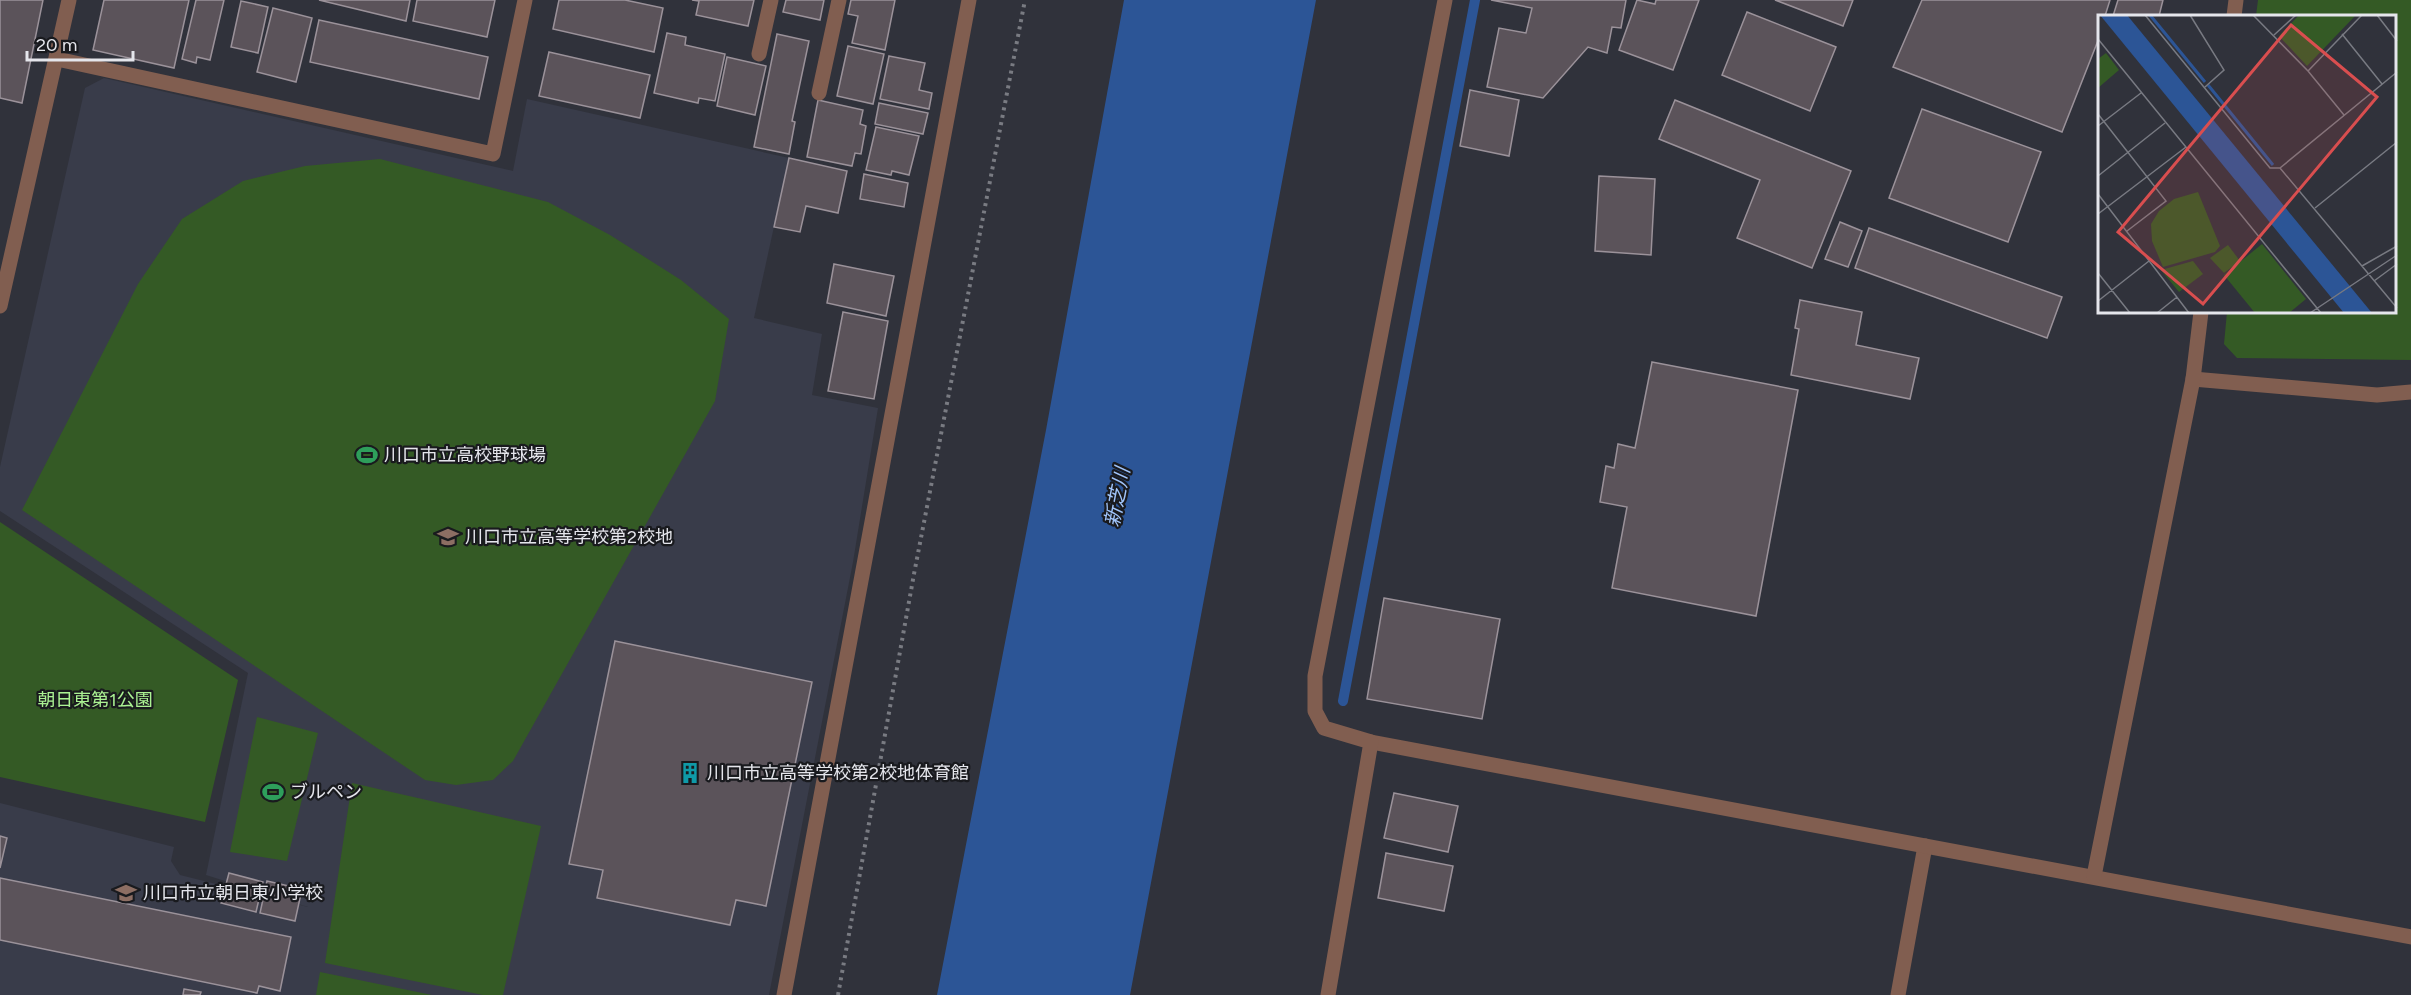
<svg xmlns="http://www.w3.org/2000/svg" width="2411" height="995" font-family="Figtree,'Noto Sans JP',sans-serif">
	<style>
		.built { fill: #393c4a }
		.green { fill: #345a25 }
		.water { fill: #2c5596 }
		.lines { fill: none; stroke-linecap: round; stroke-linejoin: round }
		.stream { stroke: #2c5596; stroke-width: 10 }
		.building { fill: #5b535a; stroke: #9b929a; stroke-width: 1.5 }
		.path { stroke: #797b82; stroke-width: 4; stroke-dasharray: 3 4.5; stroke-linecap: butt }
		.service { stroke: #815e50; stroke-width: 15 }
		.minor { stroke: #815e50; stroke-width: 15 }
		.tertiary { stroke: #815e50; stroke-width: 15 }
		.labels { text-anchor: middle; stroke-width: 4.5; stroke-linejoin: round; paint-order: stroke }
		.poi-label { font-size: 18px; fill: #e5e6ec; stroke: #191a1e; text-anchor: start }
		.park-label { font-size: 18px; fill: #abf293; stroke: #191a1e }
		.water-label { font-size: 20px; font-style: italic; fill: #a1c5fb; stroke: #191a1e }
		.inset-river { fill: none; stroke: #2c5596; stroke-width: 3 }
		.inset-road { fill: none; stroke: #787a82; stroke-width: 1.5 }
		.view { fill: #d94e4f; fill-opacity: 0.15; stroke: #d94e4f; stroke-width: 3 }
		.inset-edge { fill: none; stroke: #e5e6ec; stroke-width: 3 }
	</style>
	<rect width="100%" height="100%" fill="#30323b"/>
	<path class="built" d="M104,78L513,171L527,99L789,158L754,318L822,334L812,395L878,408L853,562L769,995H0V803L174,847L171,861L180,875L308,907L206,875L248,673L0,511V467L85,88Z"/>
	<g class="green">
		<path d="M2258,0H2411V360L2237,358L2224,344L2227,312H2394V16H2256Z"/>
		<path d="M380,159L548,202L610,235L681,280L729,319L715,401L513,761L493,780L456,785L425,780L22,510L138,284L182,219L243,181L305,166Z"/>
		<path d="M0,522L238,680L205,822L0,777Z"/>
		<path d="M257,717L318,733L287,861L230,852Z"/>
		<path d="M352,783L541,826L503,995H483L325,963Z"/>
		<path d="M320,972L432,995H316Z"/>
	</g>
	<path class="water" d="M1124,0H1316L1130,995H937L1046,430Z"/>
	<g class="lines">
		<path class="stream" d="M1343,701L1475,0"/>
	</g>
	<g class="building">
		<path d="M0,0H43L22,103L0,98Z"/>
		<path d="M104,0H189L174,68L93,50Z"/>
		<path d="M196,0H224L210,60L197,57L196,63L182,59Z"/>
		<path d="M319,0H410L406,21Z"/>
		<path d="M417,0H495L487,37L413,21Z"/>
		<path d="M559,0H625L663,8L654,52L553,29Z"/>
		<path d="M692,0H754L748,26L696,15L699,1Z"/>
		<path d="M786,0H824L820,20L783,12Z"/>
		<path d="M851,0H895L885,50L852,43L858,16L848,14Z"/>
		<path d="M1491,0H1626L1621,28L1612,27L1607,53L1588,47L1543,98L1487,87L1499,28L1526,33L1532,8Z"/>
		<path d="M1637,0L1655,4L1656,0H1699L1673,70L1619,50Z"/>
		<path d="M1775,0H1853L1843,26Z"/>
		<path d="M1922,0H2110L2105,16H2099V38L2062,132L1893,67Z"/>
		<path d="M2118,0H2163L2159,16H2113Z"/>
		<path d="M241,1L268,7L258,53L231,47Z"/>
		<path d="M273,8L312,18L296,82L257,72Z"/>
		<path d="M1747,12L1836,47L1810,111L1722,75Z"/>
		<path d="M319,20L488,57L479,99L310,62Z"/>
		<path d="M667,33L686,37L685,45L725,54L715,101L699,98L698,103L654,93Z"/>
		<path d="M777,34L809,41L792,121L795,122L789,154L754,147Z"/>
		<path d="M848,46L884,54L873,104L837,96Z"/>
		<path d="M549,52L650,75L640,118L539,96Z"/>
		<path d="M889,56L925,63L919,90L932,93L929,109L880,99Z"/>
		<path d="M727,57L766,66L755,115L717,106Z"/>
		<path d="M1470,90L1519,100L1509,156L1460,146Z"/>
		<path d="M818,100L863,110L860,124L866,126L861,154L855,153L852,166L807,157Z"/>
		<path d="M1675,100L1851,171L1812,268L1737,238L1760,180L1659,139Z"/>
		<path d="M879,103L928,113L923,134L875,124Z"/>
		<path d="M1922,109L2041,152L2008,242L1889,198Z"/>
		<path d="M876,127L919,136L909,175L892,171L891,175L866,170Z"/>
		<path d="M789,158L847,171L838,213L806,206L800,232L774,227Z"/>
		<path d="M864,174L908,183L904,207L860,199Z"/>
		<path d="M1599,176L1655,179L1651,255L1595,251Z"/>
		<path d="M1840,222L1862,231L1848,267L1825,259Z"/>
		<path d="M1869,228L2062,297L2047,338L1855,268Z"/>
		<path d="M834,264L894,276L886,316L827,303Z"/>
		<path d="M1800,300L1862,312L1856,345L1919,358L1910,399L1791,375L1799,329L1795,328Z"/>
		<path d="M843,312L888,321L874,399L828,391Z"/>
		<path d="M1652,362L1798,390L1756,616L1612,588L1627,507L1600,502L1606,466L1614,468L1618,444L1635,448Z"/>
		<path d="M1384,598L1500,619L1482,719L1367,699Z"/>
		<path d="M615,641L812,682L766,906L736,900L730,925L597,898L603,870L569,864Z"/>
		<path d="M1394,793L1458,806L1448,852L1384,838Z"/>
		<path d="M0,836L7,838L0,868Z"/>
		<path d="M1386,853L1453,866L1444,911L1378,898Z"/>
		<path d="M229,873L263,882L256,912L221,903Z"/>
		<path d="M0,878L291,937L280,991L259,986L257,993L0,940Z"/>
		<path d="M267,881L302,889L295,921L260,913Z"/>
		<path d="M184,989L201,992L200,995H183Z"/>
	</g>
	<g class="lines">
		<path class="path" d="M838,995L914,574L1025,0"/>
		<g class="service">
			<path d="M759,54L771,0"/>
			<path d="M819,93L839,0"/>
			<path d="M1898,995L1925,846"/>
		</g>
		<g class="minor">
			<path d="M2234,16L2236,0"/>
			<path d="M57,59L493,154L525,0"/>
			<path d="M2193,379L2377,395L2411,392"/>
			<path d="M1371,742L2411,937"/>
			<path d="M2094,876L2193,379L2201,312"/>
			<path d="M784,995L969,0"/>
			<path d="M1328,995L1371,742L1324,728L1315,711V676L1445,0"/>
		</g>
		<path class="tertiary" d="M0,306L69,0"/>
	</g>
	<defs>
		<symbol id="stadium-bare" viewBox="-9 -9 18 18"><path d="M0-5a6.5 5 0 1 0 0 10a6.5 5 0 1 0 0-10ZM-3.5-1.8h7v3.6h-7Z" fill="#2e9e5b" stroke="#191a1e" stroke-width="2.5" paint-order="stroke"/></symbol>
		<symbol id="school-bare" viewBox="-9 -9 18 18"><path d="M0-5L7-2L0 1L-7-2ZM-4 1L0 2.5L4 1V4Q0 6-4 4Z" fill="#8d6e63" stroke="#191a1e" stroke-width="2.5" paint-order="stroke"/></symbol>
		<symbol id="building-bare" viewBox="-9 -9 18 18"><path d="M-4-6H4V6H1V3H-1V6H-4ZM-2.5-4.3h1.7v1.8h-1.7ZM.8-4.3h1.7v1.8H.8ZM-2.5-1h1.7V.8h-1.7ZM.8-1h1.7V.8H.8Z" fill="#0f9aa8" stroke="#191a1e" stroke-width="2.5" paint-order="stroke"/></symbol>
	</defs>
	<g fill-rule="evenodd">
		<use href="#stadium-bare" x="352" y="440" width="30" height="30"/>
		<use href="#school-bare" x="433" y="522" width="30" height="30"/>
		<use href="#building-bare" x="675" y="758" width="30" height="30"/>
		<use href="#stadium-bare" x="258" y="777" width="30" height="30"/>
		<use href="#school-bare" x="111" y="878" width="30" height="30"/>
	</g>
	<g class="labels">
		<g class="poi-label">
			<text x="384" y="461">川口市立高校野球場</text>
			<text x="465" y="543">川口市立高等学校第2校地</text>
			<text x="707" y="779">川口市立高等学校第2校地体育館</text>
			<text x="290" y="798">ブルペン</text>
			<text x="143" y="899">川口市立朝日東小学校</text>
		</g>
		<g class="park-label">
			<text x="95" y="706">朝日東第1公園</text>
		</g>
		<g class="water-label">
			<text transform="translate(1117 497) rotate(-79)" y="7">新芝川</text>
		</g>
	</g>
	<g transform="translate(2098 15)">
		<rect width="298" height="298" fill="#30323b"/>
		<path d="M201,0H256L257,1L209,51L181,21ZM8,38L21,55L0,73V44ZM100,177L122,231L117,237L65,252L54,226L53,209L61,196L76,184ZM164,229L208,284L191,298H157L126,260ZM130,230L142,246L126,258L112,243ZM95,246L105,259L81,277L63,255Z" fill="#345a25"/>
		<path d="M2,0H29L274,298H246Z" fill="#2c5596"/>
		<path class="inset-river" d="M52,0L107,67M110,70L175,150"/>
		<path class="inset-road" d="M47,0L172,153H182L299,293M92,0L126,55L107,72M155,0L210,56L246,100M279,0L299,26M244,19L284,69M176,20L198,0M0,24L223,298M210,56L264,0M0,99L68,186L29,216M0,111L43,78M182,153L299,57M0,161L67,108M0,179L91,298M217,193L299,127M0,199L88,132M264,251L299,231M0,258L32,298M276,266L299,249M0,286L51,246M59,298L79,282M212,298L299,240"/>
		<path class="view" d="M193,10L279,82L105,289L20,217Z"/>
		<rect width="298" height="298" class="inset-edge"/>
	</g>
	<path d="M27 51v9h106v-9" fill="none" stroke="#e5e6ec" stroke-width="3"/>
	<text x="36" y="51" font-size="18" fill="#e5e6ec" stroke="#191a1e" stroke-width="4.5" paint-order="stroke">20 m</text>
</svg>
